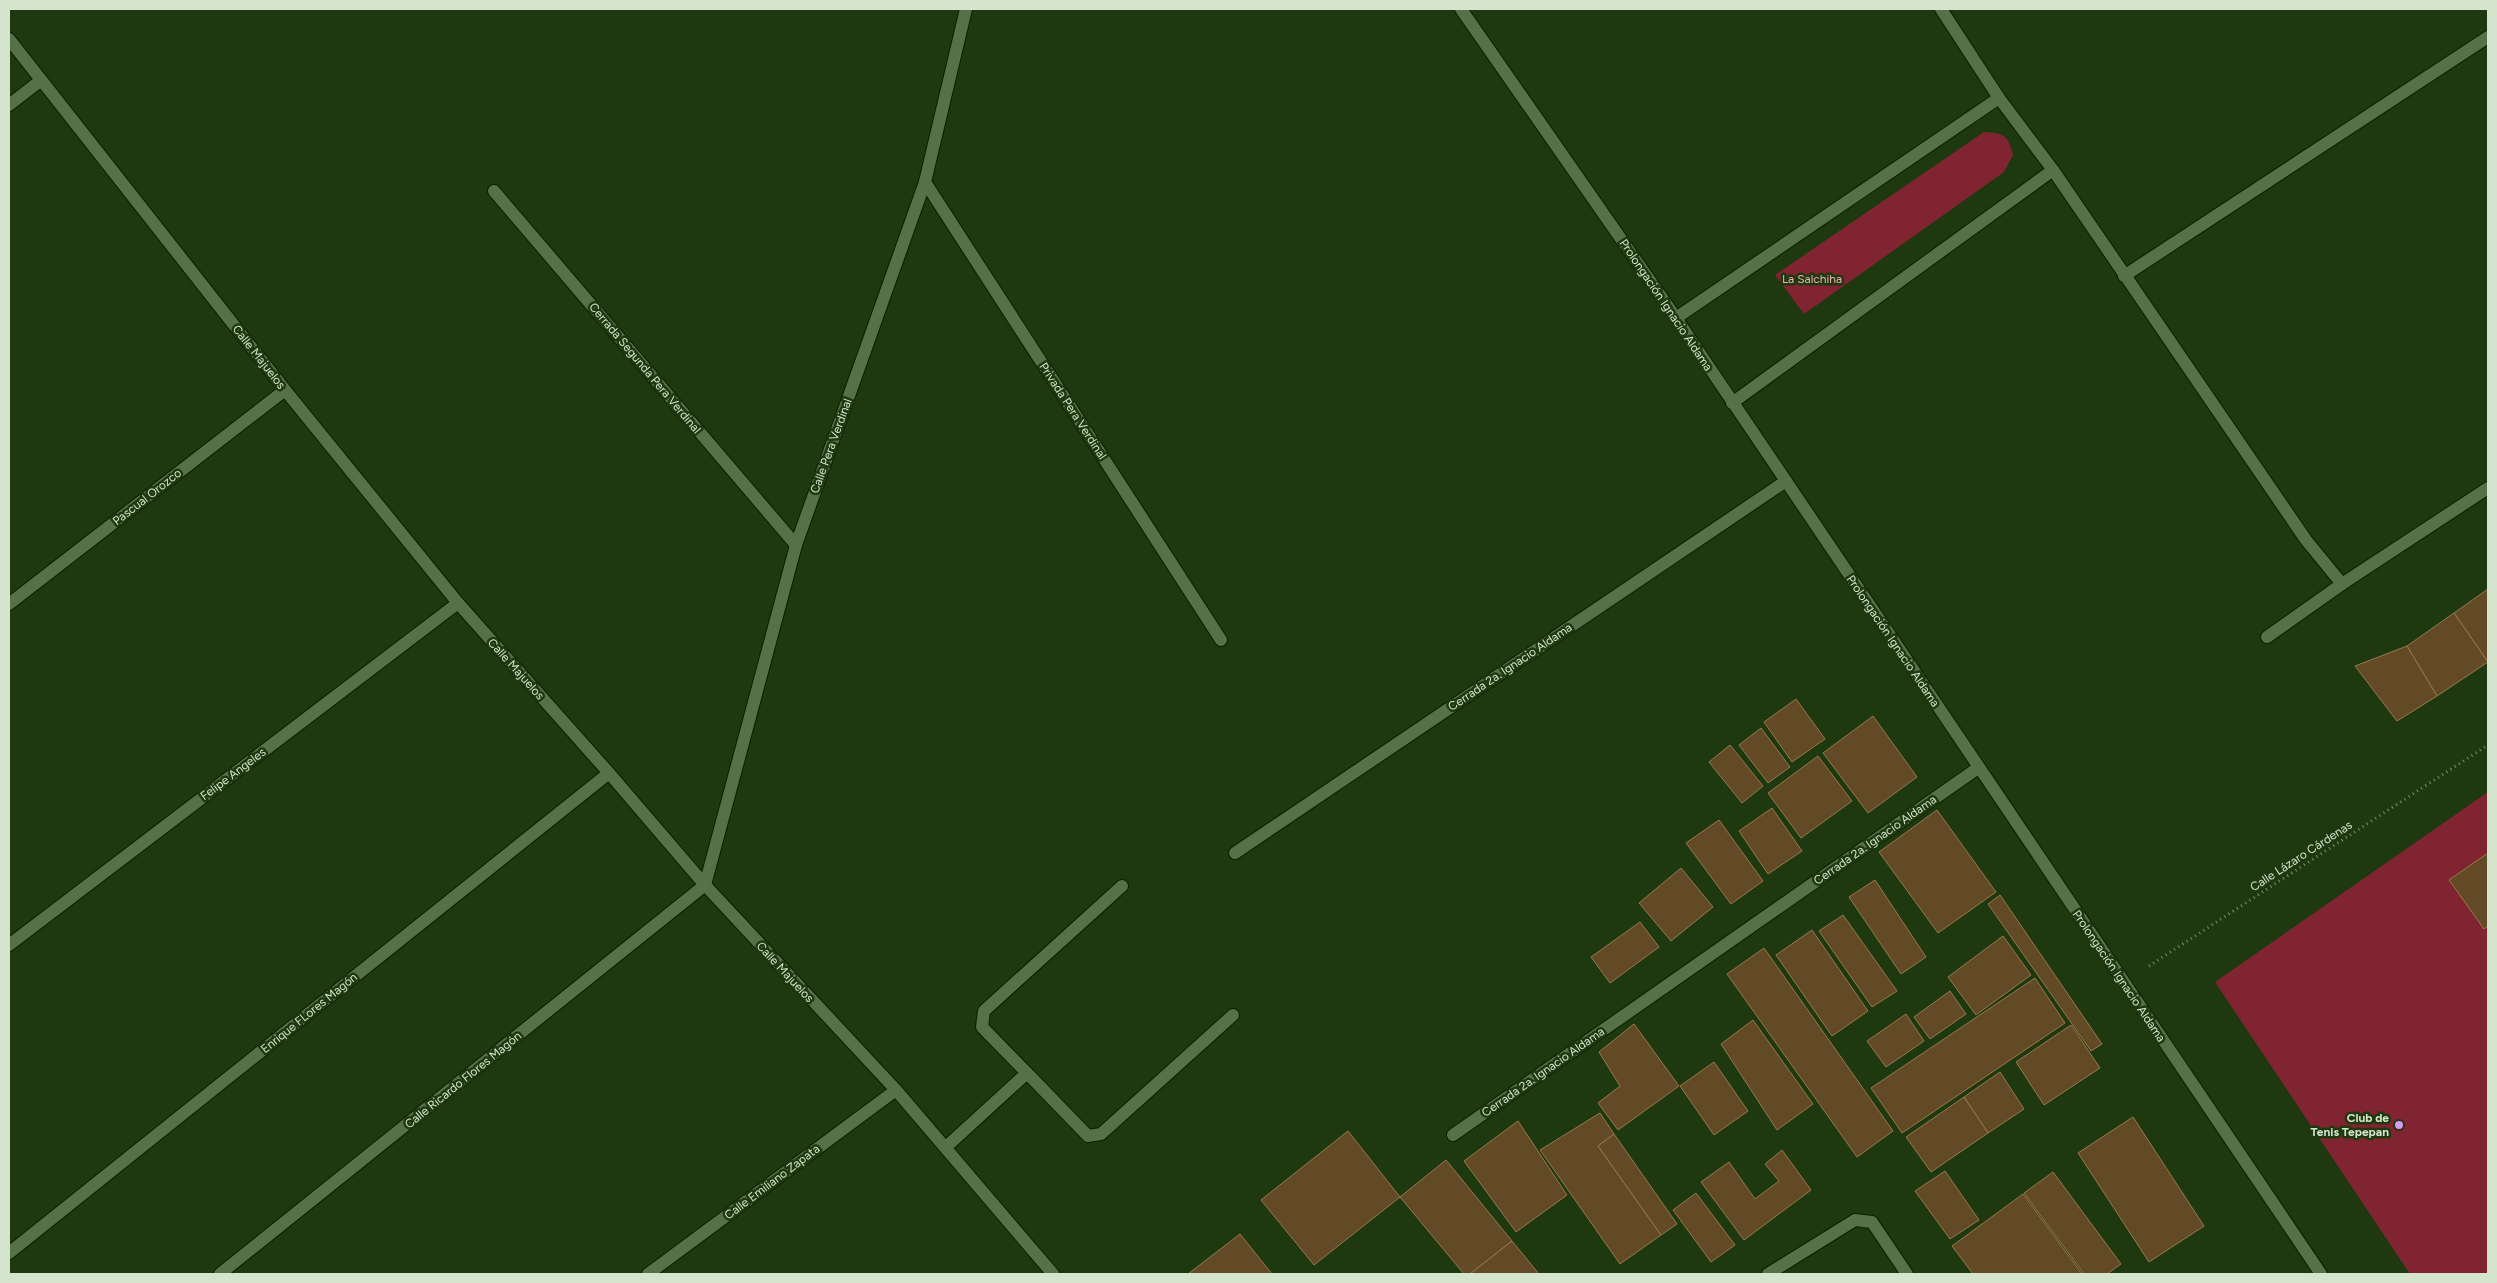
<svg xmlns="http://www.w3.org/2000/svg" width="2497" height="1283" font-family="Figtree,sans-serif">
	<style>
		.green { fill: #812432 }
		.building { fill: #634a26; stroke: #98794c }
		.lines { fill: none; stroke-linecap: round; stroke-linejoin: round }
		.minor-casing { stroke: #0a1d01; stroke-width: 14 }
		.path { stroke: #7b9070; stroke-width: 3; stroke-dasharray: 1 4; stroke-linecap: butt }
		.minor { stroke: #557147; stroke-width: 12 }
		.poi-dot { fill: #db99f5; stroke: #1e380f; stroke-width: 2 }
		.labels { text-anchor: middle; stroke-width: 5; stroke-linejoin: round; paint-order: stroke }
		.park-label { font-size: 12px; fill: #f0b1b4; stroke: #1e380f }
		.street-label { font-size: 12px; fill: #d4e4cd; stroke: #1e380f }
		.poi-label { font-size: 12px; font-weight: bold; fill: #d4e4cd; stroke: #1e380f; text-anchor: end }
	</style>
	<rect width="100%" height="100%" fill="#1e380f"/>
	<g class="green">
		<path d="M1984,132C2004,133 2008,135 2013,155L2004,172L1804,314L1775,275Z"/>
		<path d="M2488,792V1274H2410L2215,982Z"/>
	</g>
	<g class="building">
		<path d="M2488,589V662L2454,613Z"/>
		<path d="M2454,613L2488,662L2437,696L2407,646Z"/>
		<path d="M2407,646L2437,696L2397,721L2355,666Z"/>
		<path d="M1796,699L1825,739L1792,762L1764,722Z"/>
		<path d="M1873,716L1917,777L1868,813L1823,753Z"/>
		<path d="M1761,728L1790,767L1768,783L1739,745Z"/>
		<path d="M1730,745L1763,786L1742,803L1709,762Z"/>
		<path d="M1818,756L1852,801L1801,838L1768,793Z"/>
		<path d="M1772,808L1802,851L1768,874L1739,831Z"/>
		<path d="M1937,810L1996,892L1938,933L1879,852Z"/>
		<path d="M1719,820L1763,881L1731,904L1686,843Z"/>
		<path d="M2488,853V926L2484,929L2449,880Z"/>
		<path d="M1681,868L1713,907L1671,941L1639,903Z"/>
		<path d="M1875,880L1926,957L1901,974L1849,897Z"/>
		<path d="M2000,895L2102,1044L2091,1051L1988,904Z"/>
		<path d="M1843,915L1897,991L1872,1007L1819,931Z"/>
		<path d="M1640,922L1659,947L1610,983L1591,957Z"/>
		<path d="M1812,930L1868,1011L1832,1036L1776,955Z"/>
		<path d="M2003,936L2031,975L1976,1015L1948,977Z"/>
		<path d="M1764,948L1893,1131L1857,1157L1727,974Z"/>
		<path d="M2035,978L2065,1023L1902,1133L1871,1088Z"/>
		<path d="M1950,991L1966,1014L1930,1039L1914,1017Z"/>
		<path d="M1906,1014L1924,1041L1886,1067L1867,1041Z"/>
		<path d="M1753,1020L1813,1104L1777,1130L1721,1044Z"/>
		<path d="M1634,1024L1679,1086L1618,1130L1598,1103L1620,1086L1599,1052Z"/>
		<path d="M2071,1025L2100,1068L2044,1105L2016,1062Z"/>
		<path d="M1714,1062L1748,1111L1714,1135L1680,1086Z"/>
		<path d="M2000,1072L2024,1109L1988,1133L1964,1097Z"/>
		<path d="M1964,1097L1988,1133L1931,1172L1906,1137Z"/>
		<path d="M1600,1113L1614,1134L1598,1146L1661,1235L1620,1264L1540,1150Z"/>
		<path d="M2133,1117L2204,1226L2149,1262L2078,1153Z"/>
		<path d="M1518,1121L1567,1195L1516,1232L1464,1161Z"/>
		<path d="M1348,1131L1400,1197L1314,1265L1261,1200Z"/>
		<path d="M1614,1134L1677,1224L1661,1235L1598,1146Z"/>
		<path d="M1782,1150L1811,1190L1744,1240L1701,1182L1729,1162L1755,1199L1779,1181L1765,1164Z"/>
		<path d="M1446,1160L1512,1241L1470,1274H1464L1400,1197Z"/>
		<path d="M1945,1171L1979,1220L1950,1239L1915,1191Z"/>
		<path d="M2053,1172L2121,1264L2107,1274H2084L2024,1193Z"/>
		<path d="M1696,1193L1735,1245L1711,1262L1673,1210Z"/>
		<path d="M2023,1194L2082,1274H1973L1952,1246Z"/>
		<path d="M1240,1234L1272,1274H1188Z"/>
		<path d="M1512,1241L1539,1274H1470Z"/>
	</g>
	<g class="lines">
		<defs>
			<g id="minor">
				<path d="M1461,9L1676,318L2321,1274"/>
				<path d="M1941,9L1999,98L2053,170L2306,540L2342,584"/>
				<path d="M9,39L285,390L458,603L609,773L705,885L896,1090L1053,1274"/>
				<path d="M9,105L40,81"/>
				<path d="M925,182L1221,640"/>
				<path d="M494,191L796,545"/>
				<path d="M2124,276L2488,37"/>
				<path d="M1676,318L1999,98"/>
				<path d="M1732,403L2053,170"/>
				<path d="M9,604L285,390"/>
				<path d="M2267,637L2342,584L2488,488"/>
				<path d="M1235,853L1786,481"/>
				<path d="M9,945L458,603"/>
				<path d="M1027,1073L1088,1136L1101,1134L1233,1015"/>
				<path d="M1453,1135L1978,768"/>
				<path d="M946,1147L1027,1073L982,1027L984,1011L1122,886"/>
				<path d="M9,1253L609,773"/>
				<path d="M220,1274L705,885L796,545L925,182L966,9"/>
				<path d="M648,1274L896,1090"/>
				<path d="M1768,1274L1855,1220L1872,1222L1907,1274"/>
			</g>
		</defs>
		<use href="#minor" class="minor-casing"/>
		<path class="path" d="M2149,966L2488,745"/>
		<use href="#minor" class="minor"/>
	</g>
	<circle class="poi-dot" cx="2399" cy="1125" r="5"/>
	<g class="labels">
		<g class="park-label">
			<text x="1812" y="283">La Salchiha</text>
		</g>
		<g class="street-label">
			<text transform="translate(1666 305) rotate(56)" y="4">Prolongación Ignacio Aldama</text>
			<text transform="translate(259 357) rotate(52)" y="4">Calle Majuelos</text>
			<text transform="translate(645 368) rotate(50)" y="4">Cerrada Segunda Pera Verdinal</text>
			<text transform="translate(1073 411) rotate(57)" y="4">Privada Pera Verdinal</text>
			<text transform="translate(831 446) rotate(-70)" y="4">Calle Pera Verdinal</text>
			<text transform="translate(147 497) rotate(-38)" y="4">Pascual Orozco</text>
			<text transform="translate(1893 641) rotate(56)" y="4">Prolongación Ignacio Aldama</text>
			<text transform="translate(1510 667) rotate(-34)" y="4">Cerrada 2a. Ignacio Aldama</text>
			<text transform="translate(516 669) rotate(48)" y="4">Calle Majuelos</text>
			<text transform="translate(233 774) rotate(-37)" y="4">Felipe Angeles</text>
			<text transform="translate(1875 840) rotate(-35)" y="4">Cerrada 2a. Ignacio Aldama</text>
			<text transform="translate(2301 856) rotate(-33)" y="4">Calle Lázaro Cárdenas</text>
			<text transform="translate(785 972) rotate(47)" y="4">Calle Majuelos</text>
			<text transform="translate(2119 976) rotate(56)" y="4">Prolongación Ignacio Aldama</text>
			<text transform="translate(309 1013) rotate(-39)" y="4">Enrique FLores Magón</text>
			<text transform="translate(1543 1072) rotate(-35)" y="4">Cerrada 2a. Ignacio Aldama</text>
			<text transform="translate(463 1080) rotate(-39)" y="4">Calle Ricardo Flores Magón</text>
			<text transform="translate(772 1182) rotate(-37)" y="4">Calle Emiliano Zapata</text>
		</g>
		<g class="poi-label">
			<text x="2389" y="1122">Club de<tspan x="2389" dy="14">Tenis Tepepan</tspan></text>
		</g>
	</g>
	<rect width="2497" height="1283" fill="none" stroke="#d4e4cd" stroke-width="20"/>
</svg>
